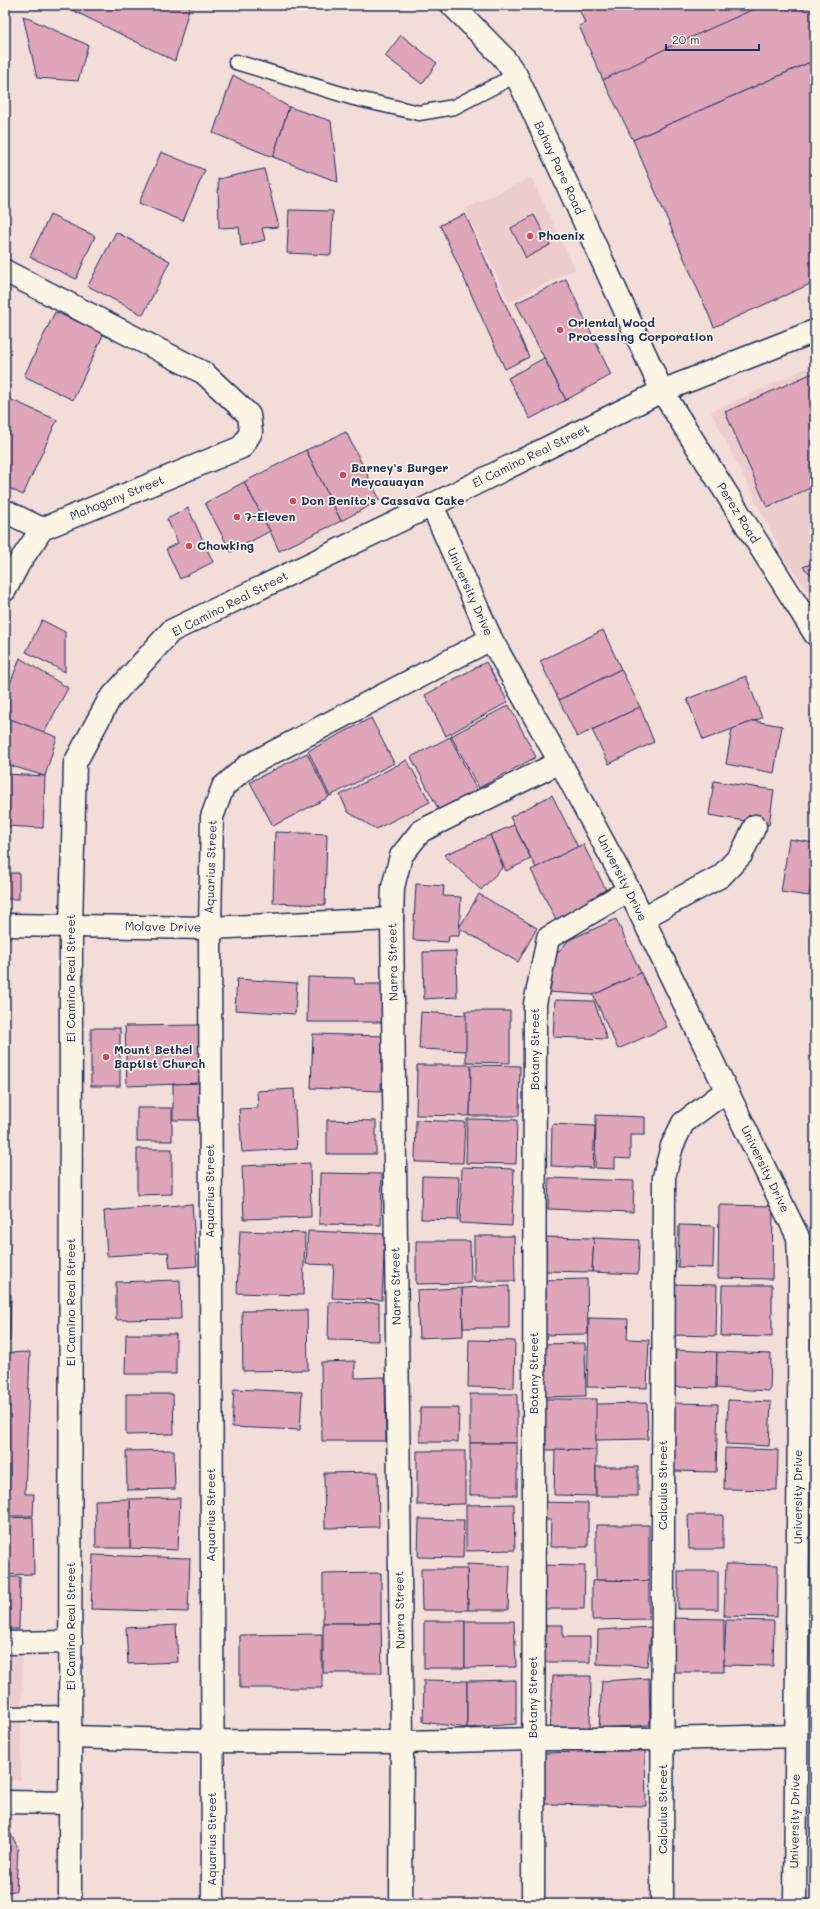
<svg xmlns="http://www.w3.org/2000/svg" width="820" height="1909" font-family="Mali,sans-serif">
	<style>
		.built { fill: #edccce }
		.building { fill: #dea6b8; stroke: #1b2f5e }
		.lines { fill: none; stroke-linecap: round; stroke-linejoin: round }
		.service-casing { stroke: #1b2f5e; stroke-width: 17 }
		.minor-casing { stroke: #1b2f5e; stroke-width: 25 }
		.tertiary-casing { stroke: #1b2f5e; stroke-width: 25 }
		.service { stroke: #fcf5e5; stroke-width: 14 }
		.minor { stroke: #fcf5e5; stroke-width: 22 }
		.tertiary { stroke: #fcf5e5; stroke-width: 22 }
		.poi-dot { fill: #d1495b; stroke: #fcf5e5; stroke-width: 1.5 }
		.labels { text-anchor: middle; stroke-width: 3.5; stroke-linejoin: round; paint-order: stroke }
		.street-label { font-size: 12px; fill: #1b2f5e; stroke: #fcf5e5 }
		.poi-label { font-size: 12px; font-weight: bold; fill: #1b2f5e; stroke: #fcf5e5; text-anchor: start }
	</style>
	<rect width="100%" height="100%" fill="#f3ddd8"/>
	<filter id="ink" filterUnits="userSpaceOnUse"><feTurbulence type="fractalNoise" baseFrequency=".025" numOctaves="2"/><feDisplacementMap in="SourceGraphic" scale="8" xChannelSelector="R" yChannelSelector="G"/><feConvolveMatrix kernelMatrix="1 2 1 2 8 2 1 2 1" color-interpolation-filters="sRGB"/></filter>
	<g filter="url(#ink)">
		<g class="built">
			<path d="M531,177L575,269L509,302L465,209Z"/>
			<path d="M815,364V601L786,561L711,412Z"/>
			<path d="M5,1651H22L21,1780H5Z"/>
		</g>
		<g class="building">
			<path d="M62,5H190L175,61Z"/>
			<path d="M577,5H765L603,80L579,26L585,23Z"/>
			<path d="M763,5H815V60L633,140L603,80L667,48Z"/>
			<path d="M23,16L88,45L78,81L37,78Z"/>
			<path d="M401,35L437,63L422,84L385,56Z"/>
			<path d="M815,60V282L714,327L633,140Z"/>
			<path d="M233,75L289,107L273,157L213,133Z"/>
			<path d="M289,107L331,121L338,182L273,157Z"/>
			<path d="M161,152L205,170L183,221L139,203Z"/>
			<path d="M264,169L279,227L262,228L265,240L241,246L239,227L219,228L218,179Z"/>
			<path d="M289,210L333,211L331,255L287,253Z"/>
			<path d="M465,214L529,357L505,369L440,225Z"/>
			<path d="M50,215L95,236L76,279L30,257Z"/>
			<path d="M534,215L550,245L526,258L511,228Z"/>
			<path d="M116,232L170,261L143,315L88,286Z"/>
			<path d="M566,279L611,375L566,400L516,303Z"/>
			<path d="M55,312L104,333L73,400L24,376Z"/>
			<path d="M544,358L566,400L530,419L508,378Z"/>
			<path d="M815,372V486L767,507L725,412Z"/>
			<path d="M5,397L57,420L23,495L5,486Z"/>
			<path d="M346,432L380,500L341,521L306,450Z"/>
			<path d="M306,450L341,521L279,551L270,531L244,482Z"/>
			<path d="M244,482L270,531L231,552L205,503Z"/>
			<path d="M188,508L213,562L180,579L166,549L178,543L167,519Z"/>
			<path d="M815,562V579L803,567Z"/>
			<path d="M42,620L65,632V672L26,652Z"/>
			<path d="M603,630L621,669L559,700L540,661Z"/>
			<path d="M20,658L68,688L44,733L5,717V697Z"/>
			<path d="M486,662L508,702L446,736L425,695Z"/>
			<path d="M621,669L640,707L577,737L559,700Z"/>
			<path d="M746,676L762,718L703,740L687,699Z"/>
			<path d="M509,705L536,757L479,788L451,736Z"/>
			<path d="M640,707L654,742L609,764L592,730Z"/>
			<path d="M5,717L57,737L45,776L5,764Z"/>
			<path d="M371,718L394,763L330,796L308,751Z"/>
			<path d="M754,721L782,726L774,773L726,764L732,729Z"/>
			<path d="M450,737L479,794L441,814L411,757Z"/>
			<path d="M307,753L329,797L273,826L250,782Z"/>
			<path d="M407,760L430,802L376,829L348,812L340,795Z"/>
			<path d="M5,774L45,776L43,828L5,826Z"/>
			<path d="M714,781L774,790L769,825L709,815Z"/>
			<path d="M552,795L578,847L536,868L510,817Z"/>
			<path d="M514,825L531,859L506,871L490,835Z"/>
			<path d="M275,832L327,834L325,905L273,903Z"/>
			<path d="M490,835L503,867L481,890L444,855Z"/>
			<path d="M789,839L815,843V861L809,896L781,892Z"/>
			<path d="M583,844L609,896L557,922L531,870Z"/>
			<rect x="5" y="873" width="14" height="26"/>
			<path d="M416,884L444,886L443,896L461,897L459,936H449L448,942L413,940Z"/>
			<path d="M479,894L537,928L518,962L459,928Z"/>
			<path d="M814,896H815V930H811Z"/>
			<path d="M616,919L641,973L593,995L548,992L551,960L569,940Z"/>
			<path d="M456,951L457,997L424,999L423,952Z"/>
			<path d="M641,973L667,1027L618,1049L593,995Z"/>
			<path d="M308,977L354,978L355,984H386V1022H307Z"/>
			<path d="M237,979L297,983L295,1014L235,1010Z"/>
			<path d="M555,1000L594,1001L607,1039L553,1037Z"/>
			<path d="M465,1011H510V1063L466,1062Z"/>
			<path d="M421,1012L466,1015V1051L419,1049Z"/>
			<path d="M199,1025L202,1083L127,1086L125,1026Z"/>
			<rect x="91" y="1028" width="29" height="58"/>
			<path d="M313,1034L383,1036L381,1091L311,1088Z"/>
			<path d="M417,1065H471L470,1116L416,1115Z"/>
			<path d="M471,1065L520,1066L519,1116H470Z"/>
			<path d="M202,1083V1120H173V1084Z"/>
			<path d="M294,1089L297,1149L242,1152L239,1109L258,1108L257,1091Z"/>
			<rect x="137" y="1108" width="35" height="33"/>
			<path d="M596,1115L645,1117V1135H630V1159L615,1158V1169L595,1168Z"/>
			<path d="M467,1119L517,1120L516,1164L466,1163Z"/>
			<path d="M327,1120L376,1121V1154H327Z"/>
			<path d="M416,1120L465,1122L463,1163L415,1162Z"/>
			<path d="M552,1124L595,1126L593,1168L551,1166Z"/>
			<path d="M137,1149H172V1194L137,1195Z"/>
			<path d="M310,1163L311,1217L244,1219L242,1166Z"/>
			<path d="M462,1167L514,1169L512,1226L460,1223Z"/>
			<path d="M320,1173L382,1174L381,1225L319,1224Z"/>
			<path d="M422,1176L459,1177L458,1220L421,1219Z"/>
			<path d="M549,1178L634,1181L633,1212L548,1209Z"/>
			<path d="M813,1199H815V1275L811,1274Z"/>
			<path d="M192,1204L197,1266L170,1268L168,1252L107,1256L104,1211Z"/>
			<path d="M719,1205L773,1206L772,1279L718,1278Z"/>
			<path d="M679,1225L714,1226L713,1268L678,1267Z"/>
			<path d="M240,1231L305,1233L303,1295L237,1293Z"/>
			<path d="M308,1231L385,1234L382,1300L332,1298L334,1265L306,1264Z"/>
			<path d="M474,1236H514L515,1281H474Z"/>
			<path d="M543,1237L594,1238L592,1272L542,1271Z"/>
			<path d="M594,1238L639,1240L638,1274L592,1272Z"/>
			<path d="M416,1241H470L471,1283L416,1284Z"/>
			<path d="M587,1279L588,1334L541,1335L540,1280Z"/>
			<path d="M180,1280L181,1319L116,1320V1282Z"/>
			<path d="M671,1284L717,1285L716,1336L670,1335Z"/>
			<path d="M722,1285H772V1337L721,1336Z"/>
			<path d="M509,1286V1328H463L462,1288Z"/>
			<path d="M462,1288L463,1336L419,1338L417,1290Z"/>
			<path d="M5,1295H11L10,1341H5Z"/>
			<path d="M329,1302L379,1303V1341L328,1340Z"/>
			<path d="M307,1310L308,1370L243,1371L242,1311Z"/>
			<path d="M589,1318L628,1319L627,1339L649,1340L647,1388L587,1387Z"/>
			<path d="M126,1334H176V1374H125Z"/>
			<path d="M469,1340L515,1341L514,1388L468,1387Z"/>
			<path d="M585,1343L586,1396L541,1397L540,1344Z"/>
			<path d="M676,1350L717,1352L716,1388L674,1387Z"/>
			<path d="M30,1352L25,1494H34L33,1516H5V1353Z"/>
			<path d="M717,1352L771,1354L770,1391L716,1388Z"/>
			<path d="M355,1361V1378L385,1377L386,1441H322L321,1362Z"/>
			<path d="M234,1389L302,1392L300,1430L232,1427Z"/>
			<path d="M126,1394H173L174,1434L126,1435Z"/>
			<rect x="470" y="1394" width="47" height="49"/>
			<path d="M544,1399H597L596,1450H543Z"/>
			<path d="M728,1400L771,1402L769,1446L726,1444Z"/>
			<path d="M647,1403L648,1439L596,1440V1404Z"/>
			<path d="M673,1403L718,1404L716,1472L672,1471Z"/>
			<path d="M420,1408H459L458,1442H420Z"/>
			<rect x="470" y="1443" width="47" height="52"/>
			<path d="M725,1448L778,1450L777,1490L724,1489Z"/>
			<path d="M555,1449L596,1450V1496L554,1495Z"/>
			<path d="M174,1450L175,1489L127,1490L126,1451Z"/>
			<path d="M417,1451H465V1504L417,1505Z"/>
			<rect x="596" y="1467" width="42" height="29"/>
			<path d="M378,1472L379,1527L325,1528L324,1473Z"/>
			<path d="M180,1498L178,1550L130,1548V1499Z"/>
			<path d="M130,1499V1548H96L95,1500Z"/>
			<path d="M538,1502L588,1503V1547H550L551,1520H537Z"/>
			<path d="M514,1504L515,1550L466,1551V1505Z"/>
			<path d="M688,1515H723V1549H689Z"/>
			<path d="M33,1517L34,1574L5,1575V1518Z"/>
			<path d="M419,1519L464,1520L463,1558L418,1557Z"/>
			<path d="M596,1525H649V1581L596,1580Z"/>
			<path d="M93,1555L190,1558L188,1612L91,1609Z"/>
			<path d="M467,1564L510,1566L508,1610H468Z"/>
			<path d="M726,1564L778,1565L777,1617L724,1616Z"/>
			<path d="M540,1565L585,1566L584,1609H540Z"/>
			<path d="M421,1569H467L468,1610H422Z"/>
			<rect x="678" y="1571" width="40" height="38"/>
			<path d="M381,1573V1623H323V1574Z"/>
			<path d="M5,1577H20L19,1629H5Z"/>
			<path d="M596,1580L649,1581V1619L592,1620V1581Z"/>
			<path d="M664,1618L724,1619V1672H664Z"/>
			<path d="M726,1620L774,1621L773,1666L724,1665Z"/>
			<rect x="424" y="1621" width="41" height="47"/>
			<path d="M465,1621H514L516,1667L465,1668Z"/>
			<path d="M323,1623H381L382,1673H323Z"/>
			<path d="M176,1625L178,1662L128,1664L126,1628Z"/>
			<path d="M546,1625H563V1637H590V1662H545Z"/>
			<path d="M652,1627L647,1666L597,1664L598,1630Z"/>
			<path d="M322,1634V1688H240V1635Z"/>
			<path d="M553,1676H591L590,1730H550Z"/>
			<path d="M649,1678L650,1725L599,1728L602,1681Z"/>
			<path d="M424,1680L467,1681V1728L423,1722Z"/>
			<path d="M516,1680V1724L467,1728V1681Z"/>
			<path d="M645,1750L646,1806L544,1804L545,1753Z"/>
			<path d="M5,1822L18,1848L16,1891L5,1892Z"/>
		</g>
		<g class="lines">
			<defs>
				<g id="service">
					<path d="M236,62L354,98L419,113L454,107L516,75"/>
					<path d="M5,1714L71,1713"/>
				</g>
				<g id="minor">
					<path d="M5,271L204,373L249,415L251,432L242,447L42,529L19,563L5,590"/>
					<path d="M662,391L815,331"/>
					<path d="M432,505L491,639L560,762L629,890L798,1237L800,1280L795,1904"/>
					<path d="M5,511L42,529"/>
					<path d="M643,918L721,876L741,855L755,826"/>
					<path d="M5,925L210,928L392,919"/>
					<path d="M5,1643L71,1642"/>
					<path d="M71,1737L211,1741L402,1742L533,1739H663L796,1736"/>
					<path d="M5,1802L71,1803"/>
					<path d="M213,1904L210,928L212,817L223,787L247,766L491,639"/>
					<path d="M401,1904L402,1742L392,919L393,887L401,856L421,831L560,762"/>
					<path d="M533,1904L535,1004L548,938L629,890"/>
					<path d="M662,1904L664,1177L672,1146L683,1123L726,1091"/>
				</g>
				<g id="tertiary">
					<path d="M452,5L503,57L516,75L555,158L662,391L815,634"/>
					<path d="M70,1904L71,925L75,763L109,700L171,631L432,505L662,391"/>
				</g>
			</defs>
			<use href="#service" class="service-casing"/>
			<use href="#minor" class="minor-casing"/>
			<use href="#tertiary" class="tertiary-casing"/>
			<use href="#service" class="service"/>
			<use href="#minor" class="minor"/>
			<use href="#tertiary" class="tertiary"/>
		</g>
	</g>
	<g class="poi-dot">
		<circle cx="530" cy="236" r="4"/>
		<circle cx="560" cy="330" r="4"/>
		<circle cx="343" cy="475" r="4"/>
		<circle cx="293" cy="501" r="4"/>
		<circle cx="237" cy="517" r="4"/>
		<circle cx="189" cy="546" r="4"/>
		<circle cx="106" cy="1057" r="4"/>
	</g>
	<g class="labels">
		<g class="street-label">
			<text transform="translate(559 168) rotate(65)" y="4">Bahay Pare Road</text>
			<text transform="translate(531 456) rotate(-26)" y="4">El Camino Real Street</text>
			<text transform="translate(117 498) rotate(-22)" y="4">Mahogany Street</text>
			<text transform="translate(738 513) rotate(58)" y="4">Perez Road</text>
			<text transform="translate(470 592) rotate(66)" y="4">University Drive</text>
			<text transform="translate(230 604) rotate(-27)" y="4">El Camino Real Street</text>
			<text transform="translate(211 867) rotate(-88)" y="4">Aquarius Street</text>
			<text transform="translate(622 878) rotate(63)" y="4">University Drive</text>
			<text transform="translate(163 927) rotate(1)" y="4">Molave Drive</text>
			<text transform="translate(393 962) rotate(-91)" y="4">Narra Street</text>
			<text transform="translate(71 978) rotate(-90)" y="4">El Camino Real Street</text>
			<text transform="translate(535 1049) rotate(-90)" y="4">Botany Street</text>
			<text transform="translate(765 1169) rotate(64)" y="4">University Drive</text>
			<text transform="translate(210 1191) rotate(-90)" y="4">Aquarius Street</text>
			<text transform="translate(396 1286) rotate(-91)" y="4">Narra Street</text>
			<text transform="translate(71 1302) rotate(-90)" y="4">El Camino Real Street</text>
			<text transform="translate(534 1373) rotate(-90)" y="4">Botany Street</text>
			<text transform="translate(663 1485) rotate(-90)" y="4">Calculus Street</text>
			<text transform="translate(798 1497) rotate(-90)" y="4">University Drive</text>
			<text transform="translate(211 1515) rotate(-90)" y="4">Aquarius Street</text>
			<text transform="translate(400 1610) rotate(-91)" y="4">Narra Street</text>
			<text transform="translate(71 1626) rotate(-90)" y="4">El Camino Real Street</text>
			<text transform="translate(533 1697) rotate(-90)" y="4">Botany Street</text>
			<text transform="translate(663 1809) rotate(-90)" y="4">Calculus Street</text>
			<text transform="translate(795 1821) rotate(-89)" y="4">University Drive</text>
			<text transform="translate(212 1839) rotate(-90)" y="4">Aquarius Street</text>
		</g>
		<g class="poi-label">
			<text x="538" y="240">Phoenix</text>
			<text x="568" y="327">Oriental Wood<tspan x="568" dy="14">Processing Corporation</tspan></text>
			<text x="351" y="472">Barney's Burger<tspan x="351" dy="14">Meycauayan</tspan></text>
			<text x="301" y="505">Don Benito's Cassava Cake</text>
			<text x="245" y="521">7-Eleven</text>
			<text x="197" y="550">Chowking</text>
			<text x="114" y="1054">Mount Bethel<tspan x="114" dy="14">Baptist Church</tspan></text>
		</g>
	</g>
	<rect width="820" height="1909" fill="none" stroke="#fcf5e5" stroke-width="20"/>
	<rect x="10" y="10" width="800" height="1889" fill="none" stroke="#1b2f5e" stroke-width="1.5" filter="url(#ink)"/>
	<path d="M666 44v6h93v-6" fill="none" stroke="#1b2f5e" stroke-width="2"/>
	<text x="672" y="44" font-size="12" fill="#1b2f5e" stroke="#fcf5e5" stroke-width="3" paint-order="stroke">20 m</text>
</svg>
